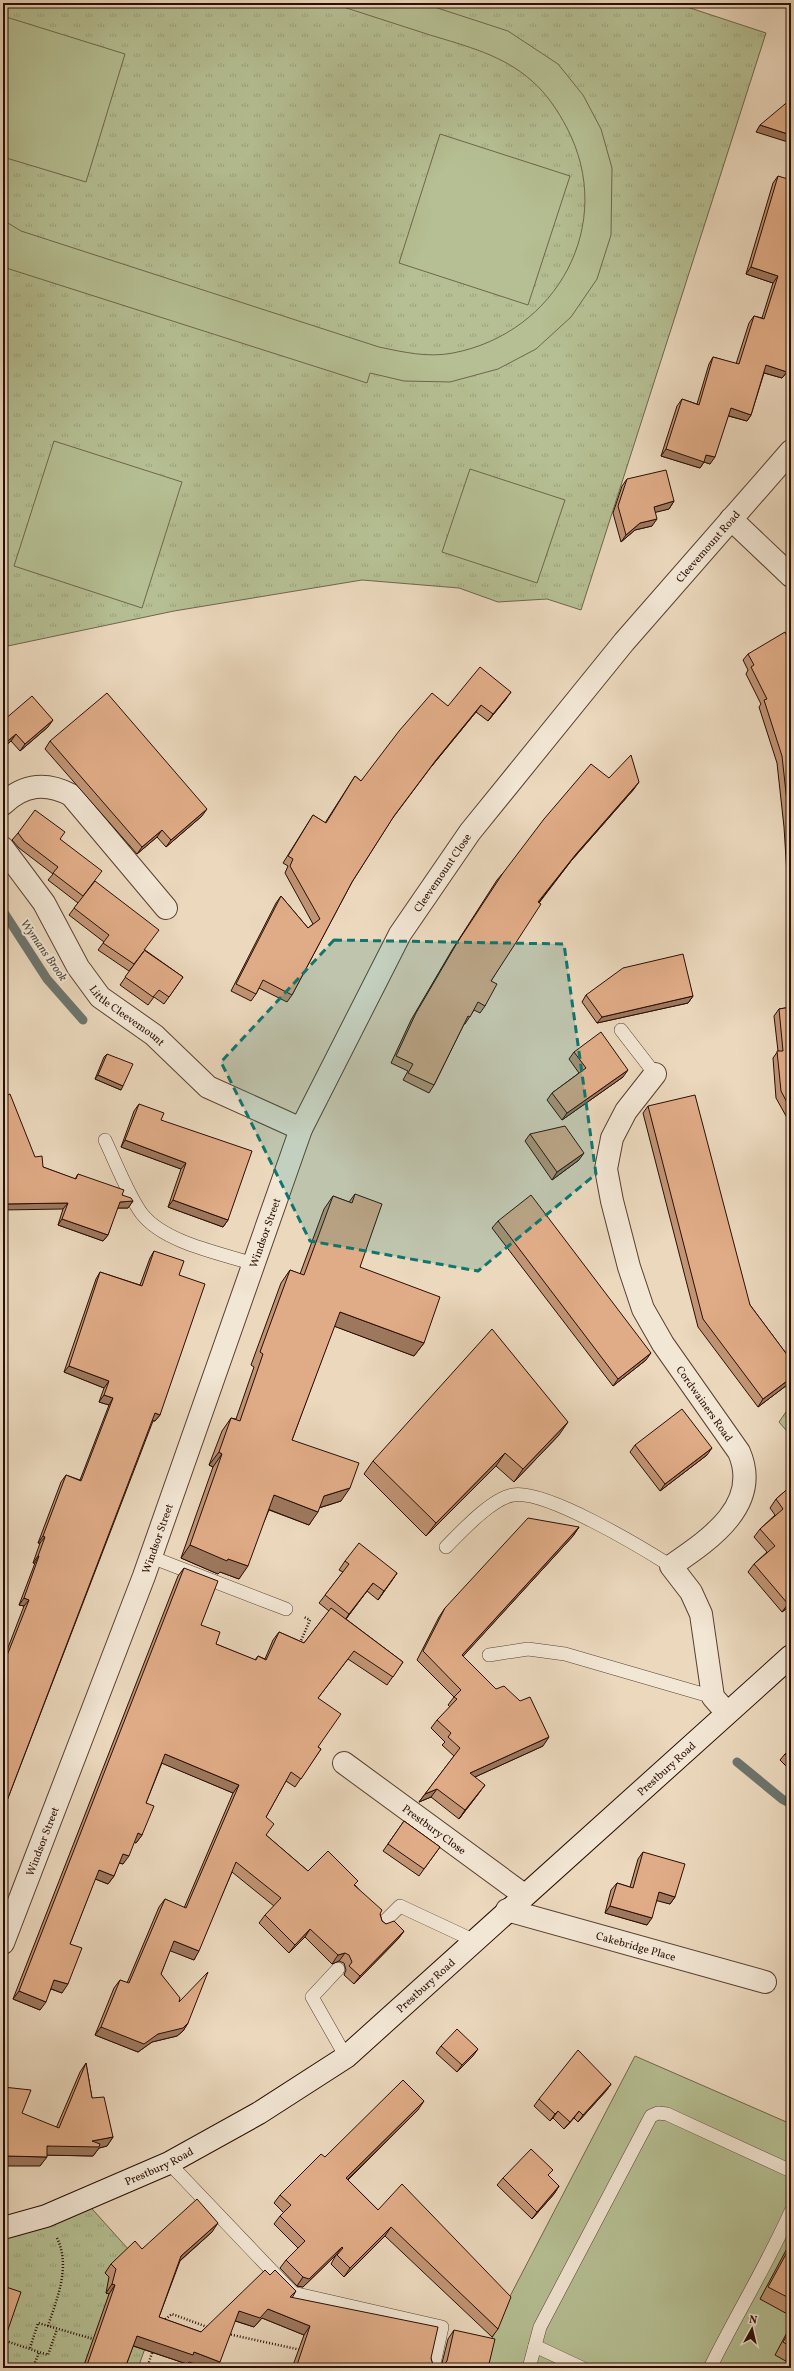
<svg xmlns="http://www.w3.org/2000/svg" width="794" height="2371" font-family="Vollkorn,serif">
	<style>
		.grass { fill: url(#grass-tufts); stroke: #6f664c }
		.garden { fill: #b5bf93; stroke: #6f664c }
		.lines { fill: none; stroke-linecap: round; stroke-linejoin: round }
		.stream { stroke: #6c756e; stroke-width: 9 }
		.service-casing { stroke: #5a4032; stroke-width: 14 }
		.minor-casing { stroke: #5a4032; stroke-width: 24 }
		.secondary-casing { stroke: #290e04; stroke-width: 24 }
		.path { stroke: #290e04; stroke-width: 2.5; stroke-dasharray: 1 2; stroke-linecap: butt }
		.service { stroke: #f2e6d4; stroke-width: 13 }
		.minor { stroke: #f2e6d4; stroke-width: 22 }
		.secondary { stroke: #f2e6d4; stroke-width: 22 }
		.wall { fill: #c19474; stroke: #290e04 }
		.shaded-wall { fill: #9d785e; stroke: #290e04 }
		.building { fill: #e0ac87; stroke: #290e04 }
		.marked { fill: #0f766e; fill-opacity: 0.2; stroke: #0f766e; stroke-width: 3; stroke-dasharray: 8 5; stroke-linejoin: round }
		.labels { text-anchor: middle; stroke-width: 4; stroke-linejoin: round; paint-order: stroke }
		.street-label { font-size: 11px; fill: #290e04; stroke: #f2e6d4 }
		.water-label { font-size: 12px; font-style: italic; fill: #504a42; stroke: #f2e6d4 }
	</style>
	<defs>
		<pattern id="grass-tufts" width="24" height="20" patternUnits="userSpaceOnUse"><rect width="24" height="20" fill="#b5bf93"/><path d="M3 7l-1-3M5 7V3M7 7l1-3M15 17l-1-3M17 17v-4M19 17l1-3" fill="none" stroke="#9ca37d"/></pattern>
	</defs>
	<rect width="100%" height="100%" fill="#ebd8bd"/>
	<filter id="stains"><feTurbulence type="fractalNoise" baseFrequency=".005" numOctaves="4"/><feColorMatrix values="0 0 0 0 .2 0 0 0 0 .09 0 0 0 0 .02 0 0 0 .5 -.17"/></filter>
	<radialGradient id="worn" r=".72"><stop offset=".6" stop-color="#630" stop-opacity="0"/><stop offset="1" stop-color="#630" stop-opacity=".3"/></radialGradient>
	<g class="grass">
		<path d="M3,3H675L766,33L581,610L547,599L498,602L459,588L362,580L174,611L3,647Z"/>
		<path d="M788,1409L791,1412V1436L779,1422Z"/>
		<path d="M85,2201L129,2250L105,2273L110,2278L163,2298L138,2368H3V2228Z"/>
	</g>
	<g class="garden">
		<path d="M331,3H422L508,31L558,64L583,95L601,129L612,168L611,235L597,279L571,317L536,349L498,369L450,382L404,381L370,373L367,383L3,267V220L21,231L379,347C403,352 428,358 453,353C557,333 617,224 567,128C558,111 547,94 532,81C503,55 466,46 430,35C397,24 364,14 331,3Z"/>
		<path d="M3,16L125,54L86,182L3,157Z"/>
		<path d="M440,134L570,176L528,305L399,263Z"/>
		<path d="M54,441L182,482L142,608L14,566Z"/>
		<path d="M470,469L565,500L537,583L442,552Z"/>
		<path d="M635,2056L791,2124V2368H484L491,2341L507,2302Z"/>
	</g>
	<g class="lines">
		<g class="stream">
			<path d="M3,911L47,979L83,1020"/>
			<path d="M737,1762L782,1799L791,1804"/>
		</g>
		<defs>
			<g id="service">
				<path d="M621,1030L655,1074"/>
				<path d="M105,1140C115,1161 129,1197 142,1214C165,1243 220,1253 254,1264"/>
				<path d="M446,1547C461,1532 492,1498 513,1495C545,1489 641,1547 671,1566"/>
				<path d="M151,1557L286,1609"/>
				<path d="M489,1655L528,1649L565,1654L713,1697"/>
				<path d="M382,1924L400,1906L475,1941"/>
				<path d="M338,1969L312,1997L346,2057"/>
				<path d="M169,2163L293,2293L442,2327L433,2368"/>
				<path d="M535,2346L582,2368"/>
				<path d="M529,2368L540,2327L651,2116L658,2113L667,2114L791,2171"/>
				<path d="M710,2368C736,2315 767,2265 791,2211"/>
			</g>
			<g id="minor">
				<path d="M731,519L791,576"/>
				<path d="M3,804C24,784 46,782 71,795L166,908"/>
				<path id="s1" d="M3,848L44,903L78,967L100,997L154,1035L208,1087L301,1129"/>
				<path id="s2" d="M655,1074L626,1111L612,1138L606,1169L612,1201L629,1267L643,1309L663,1344L739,1452C762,1505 709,1540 671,1566L691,1592L701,1614L713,1697L727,1713"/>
				<path id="s3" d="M344,1763L524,1895"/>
				<path id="s4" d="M507,1910L765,1982"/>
				<path id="s5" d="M3,1943L144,1576L301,1129L400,934L470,832L624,642L791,451"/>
			</g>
			<g id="secondary">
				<path id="s6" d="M3,2228L46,2216L169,2163L259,2113L346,2057L791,1656"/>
			</g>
		</defs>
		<use href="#service" class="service-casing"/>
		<use href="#minor" class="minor-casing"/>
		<use href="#secondary" class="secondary-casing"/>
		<g class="path">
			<path d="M300,1643L310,1620L304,1617"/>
			<path d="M163,2321L172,2314L210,2328"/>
			<path d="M48,2326C57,2298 71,2267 57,2238"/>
			<path d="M228,2334L301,2350"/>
			<path d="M3,2340L48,2355L57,2329"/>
			<path d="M30,2348L38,2323L93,2339"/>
			<path d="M33,2368L39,2352"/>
			<path d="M147,2368L153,2350"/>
		</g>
		<use href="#service" class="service"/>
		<use href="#minor" class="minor"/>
		<use href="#secondary" class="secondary"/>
	</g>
	<g class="wall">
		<path d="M778,176L787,372L782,378L764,373L751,415L747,421L728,416L710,464L704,462L700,468L661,456L677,406L682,399L697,404L709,364L713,357L736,364L749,323L754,316L762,318L773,283L746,274L773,183Z"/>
		<path d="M627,479L674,501L669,509L655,512L652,526L635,530L621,542L613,513L622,486Z"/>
		<path d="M791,645V937L784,827L777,763L759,707L761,704L746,674L748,670L743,660L748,654Z"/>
		<path d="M506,699L488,721L476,712L431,767L392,819L352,882L292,995L287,1002L259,988L256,994L251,1001L231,991L276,903L281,896L308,928L313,924L285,873L288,866L283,863L313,815L325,823L355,776L361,781L448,706Z"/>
		<path d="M3,719L4,720L48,727L20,751L11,741L3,748Z"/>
		<path d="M50,741L202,816L166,847L157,837L137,854L45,749Z"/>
		<path d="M609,778L634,789L571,861L539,903L491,981L485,1006L480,1013L474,1010L465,1024H464L434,1085L429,1093L403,1080L408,1071L391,1063L411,1020L452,950L497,880L503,873Z"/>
		<path d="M18,833L60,839L95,882L145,950L183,977L164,1004L154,997L148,1005L120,985L137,961L129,971L98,950L104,942L69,915L78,903L48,880L53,874L19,848L12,840Z"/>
		<path d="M791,953V1001H790L788,958Z"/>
		<path d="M586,995L693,996L688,1003L597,1023L582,1002Z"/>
		<path d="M791,1007V1125L776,1098L773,1058L778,1051L774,1016L779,1009Z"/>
		<path d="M574,1052L623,1077L562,1120L547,1100L552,1093L579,1073L569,1059Z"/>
		<path d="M107,1054L121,1090L95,1079L104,1057Z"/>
		<path d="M139,1104L161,1120L228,1220L223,1227L168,1207L181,1169L121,1147L134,1111Z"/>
		<path d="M648,1106L750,1305L791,1360V1382L758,1407L698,1327L643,1113Z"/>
		<path d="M530,1134L579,1160L552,1180L525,1141Z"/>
		<path d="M35,1157L43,1167L75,1179L78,1174L133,1201L128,1208H117L108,1235L103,1241L58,1225L63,1209Z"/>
		<path d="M355,1194L360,1267L424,1343L414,1356L334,1326L292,1440L341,1501L319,1508L309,1525L269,1510L239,1579L220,1572L218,1574L181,1558L213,1467L209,1465L222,1431L231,1418L236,1419L254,1367L251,1365L281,1283L290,1270L300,1274L324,1209L333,1196L349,1202Z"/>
		<path d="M498,1221L646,1360L613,1386L492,1228Z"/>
		<path d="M154,1251L179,1275L160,1415L155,1421H153L3,1811L4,1658L24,1606L19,1605L35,1563H33L40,1543H38L61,1482L66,1475L80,1480L109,1405L99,1402L104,1388L64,1372L96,1279L100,1272L140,1285L150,1258Z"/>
		<path d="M559,1435L514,1482L496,1466L426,1536L364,1474L373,1461Z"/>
		<path d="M635,1445L707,1455L660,1491L630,1452Z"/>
		<path d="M791,1486V1605L782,1612L748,1572L754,1564L767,1552L754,1537L760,1529L775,1515L770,1508L776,1499Z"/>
		<path d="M579,1527L573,1536L463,1656L543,1746L475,1777L479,1793L459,1819L431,1797L419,1802L454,1756L442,1745L445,1742L431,1728L437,1720L450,1707L448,1705L454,1697L417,1660L439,1617L445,1608Z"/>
		<path d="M345,1561L397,1573L378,1600L367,1591L346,1619L403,1662L387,1685L348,1659L318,1698V1747L321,1749L295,1787L286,1781L266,1817V1835L308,1871L355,1885L380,1914L382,1921L386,1924L404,1931L398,1939L354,1984L344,1975L346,1970L344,1963L339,1961L332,1964L305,1937L289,1953L259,1923L265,1915L274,1906L232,1872L194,1960L170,1950L161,1974L179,2002L188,2023L183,2031L177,2036L152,2042L138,2052L95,2035L114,1988L120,1980L127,1983L159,1907L165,1899L184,1908L233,1793L162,1763L146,1803L142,1835L136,1843L134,1842L123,1864L119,1863L114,1876L108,1884L95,1879L70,1944L62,1993L51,1989L40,2010L13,1999L178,1576L184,1568L201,1625L216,1644L255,1660L258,1656L265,1659L273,1640L279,1632L304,1643L329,1611L319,1603L343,1572L339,1570Z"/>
		<path d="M791,1749V1771L780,1760L785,1754Z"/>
		<path d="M404,1821L440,1847L419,1876L383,1851Z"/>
		<path d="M643,1852L675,1897L670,1904L657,1900L647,1925L605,1913L611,1890L617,1883L630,1887L638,1859Z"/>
		<path d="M441,2046L473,2056L457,2072L436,2053Z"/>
		<path d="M86,2063L92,2098L113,2137L107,2146L99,2148L93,2156L47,2155L40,2166L80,2072Z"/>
		<path d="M611,2084L606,2091L578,2122L574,2118L564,2129L553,2118L550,2121L534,2106L539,2099Z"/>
		<path d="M418,2110L348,2180L498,2329L492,2337L385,2236L344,2277L331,2264L336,2255L303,2287L297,2286L280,2268L286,2260L298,2248L274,2224L280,2216L284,2213L274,2203L280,2195L325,2157Z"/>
		<path d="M503,2178L559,2186L554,2194L532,2219L497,2185Z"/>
		<path d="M212,2232L180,2261L159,2317L201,2332L270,2275L296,2291L292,2298L431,2358L432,2362L437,2367H441L448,2339L454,2330L488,2368H292L304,2335L262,2318L254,2327L235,2321L189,2362L187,2364L133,2346L125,2368H83L109,2294L106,2293L109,2277L105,2273L111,2264L142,2249Z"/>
		<path d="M791,2241V2316L760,2299Z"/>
		<path d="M791,2325V2364L775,2355Z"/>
	</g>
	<g class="shaded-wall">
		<path d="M760,125L791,135V143L756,132Z"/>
		<path d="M751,267L778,276L773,283L746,274Z"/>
		<path d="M766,365L787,372L782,378L761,372Z"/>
		<path d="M731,408L751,415L747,421L726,415Z"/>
		<path d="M666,449L706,455L715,457L710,464L704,462L700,468L661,456Z"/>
		<path d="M674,501L669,509L649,514L654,507Z"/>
		<path d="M657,519L652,526L635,530L621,542L626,535L640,523Z"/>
		<path d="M511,692L506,699L488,721L493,714Z"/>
		<path d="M481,705L476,712L431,767L436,760Z"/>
		<path d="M53,720L48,727L20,751L25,744Z"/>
		<path d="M16,734L11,741L3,748V745Z"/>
		<path d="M639,782L634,789L571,861L533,910L576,854Z"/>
		<path d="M207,809L202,816L166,847L171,840Z"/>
		<path d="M162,830L157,837L137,854L142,847Z"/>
		<path d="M693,996L688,1003L597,1023L602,1017Z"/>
		<path d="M628,1070L623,1077L562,1120L567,1113Z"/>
		<path d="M98,1075L123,1086L121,1090L95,1079Z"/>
		<path d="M125,1140L186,1163L181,1169L121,1147Z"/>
		<path d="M584,1153L579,1160L552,1180L557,1172Z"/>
		<path d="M173,1200L228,1220L223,1227L168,1207Z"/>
		<path d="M133,1201L128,1208H115L120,1202Z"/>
		<path d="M68,1203L63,1209L3,1210V1204Z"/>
		<path d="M62,1219L108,1235L103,1241L58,1225Z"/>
		<path d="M340,1312L424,1343L414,1356L331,1325Z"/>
		<path d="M651,1353L646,1360L613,1386L618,1379Z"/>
		<path d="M69,1366L109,1381L104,1388L64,1372Z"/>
		<path d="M791,1378V1382L758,1407L763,1399Z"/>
		<path d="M104,1395L113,1398L109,1405L99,1402Z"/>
		<path d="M155,1413L160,1415L155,1421L151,1420Z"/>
		<path d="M568,1422L559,1435L514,1482L523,1469Z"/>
		<path d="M712,1448L707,1455L660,1491L665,1484Z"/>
		<path d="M219,1452L222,1454L213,1467L209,1465Z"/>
		<path d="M505,1453L496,1466L426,1536L436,1523Z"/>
		<path d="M350,1488L341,1501L315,1509L324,1496Z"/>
		<path d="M274,1495L318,1512L309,1525L265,1508Z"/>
		<path d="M579,1527L573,1536L456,1664L462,1655Z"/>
		<path d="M43,1536L45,1537L40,1543H38Z"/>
		<path d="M190,1545L248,1566L239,1579L220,1572L218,1574L181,1558Z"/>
		<path d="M38,1556H39L35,1563H33Z"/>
		<path d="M397,1573L391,1582L378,1600L384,1591Z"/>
		<path d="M373,1583L343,1623L349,1614Z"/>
		<path d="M24,1598L29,1600L24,1606L19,1605Z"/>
		<path d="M791,1601V1605L782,1612L788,1604Z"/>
		<path d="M549,1737L543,1746L464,1782L470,1773Z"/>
		<path d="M165,1754L239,1785L233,1793L159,1762Z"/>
		<path d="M485,1785L479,1793L459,1819L465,1810Z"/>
		<path d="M437,1789L431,1797L419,1802L425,1794Z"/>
		<path d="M138,1833L142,1835L136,1843L132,1841Z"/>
		<path d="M123,1854L129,1856L123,1864L117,1862Z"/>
		<path d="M99,1870L114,1876L108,1884L93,1878Z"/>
		<path d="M659,1892L675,1897L670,1904L654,1900Z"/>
		<path d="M610,1906L652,1918L647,1925L605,1913Z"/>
		<path d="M310,1929L305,1937L289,1953L295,1945Z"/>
		<path d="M404,1931L398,1939L354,1984L360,1976Z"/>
		<path d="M174,1941L199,1951L194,1960L168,1950Z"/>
		<path d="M345,1953L339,1961L332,1964L338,1955Z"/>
		<path d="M54,1980L68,1984L62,1993L49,1988Z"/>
		<path d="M19,1991L46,2002L40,2010L13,1999Z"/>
		<path d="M188,2023L183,2031L177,2036L152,2042L138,2052L95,2035L101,2027L158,2034Z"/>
		<path d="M478,2049L473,2056L457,2072L462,2065Z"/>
		<path d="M611,2084L606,2091L578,2122L583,2115Z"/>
		<path d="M424,2101L418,2110L340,2187L346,2178Z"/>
		<path d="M558,2111L553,2118L550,2121L555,2114Z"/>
		<path d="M579,2111L574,2118L564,2129L570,2122Z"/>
		<path d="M113,2137L107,2146L99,2148L93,2156L41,2155L47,2146L92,2141Z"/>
		<path d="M6,2156L47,2157L40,2166H3V2160Z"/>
		<path d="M559,2186L554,2194L532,2219L537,2212Z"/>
		<path d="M218,2223L212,2232L175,2265L181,2256Z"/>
		<path d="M391,2227L385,2236L344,2277L350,2268Z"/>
		<path d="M342,2247L336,2255L303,2287L297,2286L303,2277Z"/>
		<path d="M112,2284L115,2285L109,2294L106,2293Z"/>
		<path d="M268,2309L310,2326L304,2335L262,2318L254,2327L233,2320L239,2311Z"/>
		<path d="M137,2336L194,2352L220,2362L216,2368H207L189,2362L187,2364L131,2345Z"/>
	</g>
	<g class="building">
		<path d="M791,99V135L760,125Z"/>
		<path d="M778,176L791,180V358L787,372L766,365L751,415L731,408L715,457L706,455L704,462L666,449L682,399L699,405L713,357L739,364L754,316L764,319L778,276L751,267Z"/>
		<path d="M666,470L674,501L654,507L657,519L640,523L626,535L618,506L627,479Z"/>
		<path d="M785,632L791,645V853L789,820L782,756L764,700L767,699L751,667L754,665L748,654Z"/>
		<path d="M480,667L511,692L493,714L481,705L436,760L394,816L352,882L292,995L263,980L256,994L236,984L281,896L308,928L320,919L290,866L293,859L288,856L313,815L326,823L355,776L361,781L399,731L432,693L448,706Z"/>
		<path d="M107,693L207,809L171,840L162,830L142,847L50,741Z"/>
		<path d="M32,696L53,720L25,744L16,734L3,745V719L4,720Z"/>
		<path d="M631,755L639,782L576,854L538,902L541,904L491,981L497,984L485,1006L478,1002L470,1017L468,1016L434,1085L408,1073L413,1064L396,1056L416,1013L457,943L503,873L544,819L591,764L609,778Z"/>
		<path d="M35,810L65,832L60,839L102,871L83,896L53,873L58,867L24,841L18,833Z"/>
		<path d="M95,881L159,930L144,950L183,977L169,997L159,990L153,997L125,977L144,951L134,964L103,943L109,935L74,908Z"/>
		<path d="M683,954L693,996L602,1017L586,995L623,968Z"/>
		<path d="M791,1007V1110L781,1091L777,1051H783L779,1009Z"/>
		<path d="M601,1032L628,1070L567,1113L552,1093L586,1068L574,1052Z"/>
		<path d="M107,1054L133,1064L123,1086L98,1075Z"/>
		<path d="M10,1094L35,1157L42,1156L43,1167L76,1179L78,1174L124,1190L122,1195L131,1198L133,1201L120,1202L108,1235L62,1219L68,1203L3,1204V1097Z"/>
		<path d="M695,1095L750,1305L791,1360V1378L763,1399L703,1319L648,1106Z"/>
		<path d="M139,1104L164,1113L161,1120L252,1151L228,1220L173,1200L186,1163L125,1140Z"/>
		<path d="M565,1126L584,1153L557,1172L530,1134Z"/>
		<path d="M355,1194L382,1204L360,1267L440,1297L424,1343L340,1312L292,1440L359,1463L350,1488L324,1496L318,1512L274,1495L248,1566L228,1559L227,1561L190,1545L222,1454L219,1452L231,1418L240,1421L263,1354L260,1352L290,1270L304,1275L333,1196L352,1203Z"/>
		<path d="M531,1195L651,1353L618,1379L498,1221Z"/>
		<path d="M154,1251L184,1261L179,1275L205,1284L160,1415L155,1413L3,1811V1657L6,1658L29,1600L24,1598L39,1556H38L45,1537L43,1536L66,1475L81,1481L113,1398L104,1395L109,1381L69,1366L100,1272L142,1286Z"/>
		<path d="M492,1329L568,1422L523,1469L505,1453L436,1523L373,1461Z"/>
		<path d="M682,1409L712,1448L665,1484L635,1445Z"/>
		<path d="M791,1486V1601L788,1604L754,1564L775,1546L760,1529L783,1509L776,1499Z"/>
		<path d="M528,1518L579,1527L462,1655L496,1689L504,1686L520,1701L530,1697L549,1737L470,1773L485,1785L465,1810L437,1789L425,1794L460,1748L448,1737L451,1733L437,1720L457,1699L454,1697L461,1690L423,1651L445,1608Z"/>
		<path d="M359,1543L397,1573L384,1591L373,1583L349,1614L325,1595L349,1564L345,1561Z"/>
		<path d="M184,1568L218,1581L201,1625L220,1632L216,1644L256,1660L258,1656L266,1660L279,1632L304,1643L331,1608L403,1662L393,1677L354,1651L318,1698L341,1714L318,1747L321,1749L301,1779L291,1772L266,1817L274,1824L266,1835L308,1871L328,1851L358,1881L354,1885L382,1910L380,1914L382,1921L386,1924L394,1921L404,1931L360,1976L349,1966L352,1962L349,1955L345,1953L338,1955L310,1929L295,1945L265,1915L281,1898L236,1862L199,1951L174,1941L161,1974L180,1998L179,2002L208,1972L188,2023L183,2028L158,2034L144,2044L101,2027L120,1980L129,1983L165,1899L186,1908L239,1785L165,1754L146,1803L154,1806L142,1835L138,1833L129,1856L123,1854L114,1876L99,1870L70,1944L82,1948L68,1984L54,1980L46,2002L19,1991Z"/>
		<path d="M791,1749V1761L785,1754Z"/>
		<path d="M404,1821L440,1847L424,1869L388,1844Z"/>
		<path d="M3,1822L6,1823L3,1829Z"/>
		<path d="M643,1852L685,1864L675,1897L659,1892L652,1918L610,1906L617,1883L633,1888Z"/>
		<path d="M457,2029L478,2049L462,2065L441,2046Z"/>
		<path d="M578,2050L611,2084L583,2115L579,2111L570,2122L558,2111L555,2114L539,2099Z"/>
		<path d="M86,2063L92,2098L104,2097L113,2137L92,2141L100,2144L99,2147L47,2146V2157L6,2156L3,2163V2087L31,2090L22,2113L59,2128Z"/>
		<path d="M403,2080L424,2101L346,2178L378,2210L402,2184L511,2297L498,2329L391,2227L350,2268L337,2255L343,2248L342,2247L309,2279L303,2277L286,2260L305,2241L280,2216L291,2205L280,2195L321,2154L325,2157Z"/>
		<path d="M531,2149L553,2170L548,2175L559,2186L537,2212L503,2178Z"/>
		<path d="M197,2199L218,2223L181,2256L159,2317L201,2332L265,2270L270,2275L275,2270L296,2291L290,2297L438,2327L431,2358L432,2362L437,2367H442L447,2361L454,2330L495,2339L488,2368H296L310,2326L268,2309L260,2318L239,2311L220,2362L194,2352L193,2355L137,2336L125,2368H86L115,2285L112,2284L116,2269L111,2264L135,2241L142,2249Z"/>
		<path d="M791,2245V2299L768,2287Z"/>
		<path d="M3,2286L21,2292L3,2344Z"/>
		<path d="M791,2329V2347L783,2342Z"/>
	</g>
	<path class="marked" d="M334,940L564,944L596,1174L478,1271L310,1241L221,1062Z"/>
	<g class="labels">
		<g class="street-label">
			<text dy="4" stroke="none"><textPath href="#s5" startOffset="1581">Cleevemount Road</textPath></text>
			<text dy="4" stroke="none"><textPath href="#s5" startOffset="1160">Cleevemount Close</textPath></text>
			<text dy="4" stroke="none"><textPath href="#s1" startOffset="211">Little Cleevemount</textPath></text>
			<text dy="4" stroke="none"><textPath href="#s5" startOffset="757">Windsor Street</textPath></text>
			<text dy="4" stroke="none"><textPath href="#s2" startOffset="367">Cordwainers Road</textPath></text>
			<text dy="4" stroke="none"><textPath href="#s5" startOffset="433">Windsor Street</textPath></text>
			<text dy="4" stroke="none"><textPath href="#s6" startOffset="816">Prestbury Road</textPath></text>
			<text dy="4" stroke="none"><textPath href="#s3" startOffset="112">Prestbury Close</textPath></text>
			<text dy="4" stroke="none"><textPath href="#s5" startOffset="109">Windsor Street</textPath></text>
			<text dy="4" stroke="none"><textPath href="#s4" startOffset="134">Cakebridge Place</textPath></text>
			<text dy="4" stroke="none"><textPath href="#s6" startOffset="492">Prestbury Road</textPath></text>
			<text dy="4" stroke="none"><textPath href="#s6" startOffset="168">Prestbury Road</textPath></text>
		</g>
		<g class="water-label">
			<text transform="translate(44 950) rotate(55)" y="4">Wymans Brook</text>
		</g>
	</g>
	<rect width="794" height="2371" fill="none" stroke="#ebd8bd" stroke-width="16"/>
	<rect x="4" y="4" width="786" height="2363" fill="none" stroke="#290e04" stroke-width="2"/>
	<rect x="8" y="8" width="778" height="2355" fill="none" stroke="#290e04"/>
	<g transform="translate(752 2329) rotate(8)" stroke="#f2e6d4" stroke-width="3" paint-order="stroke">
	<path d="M0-3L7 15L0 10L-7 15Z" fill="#290e04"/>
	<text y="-6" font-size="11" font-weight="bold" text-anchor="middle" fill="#290e04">N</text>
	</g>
	<rect width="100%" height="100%" filter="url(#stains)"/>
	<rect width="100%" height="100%" fill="url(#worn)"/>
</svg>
